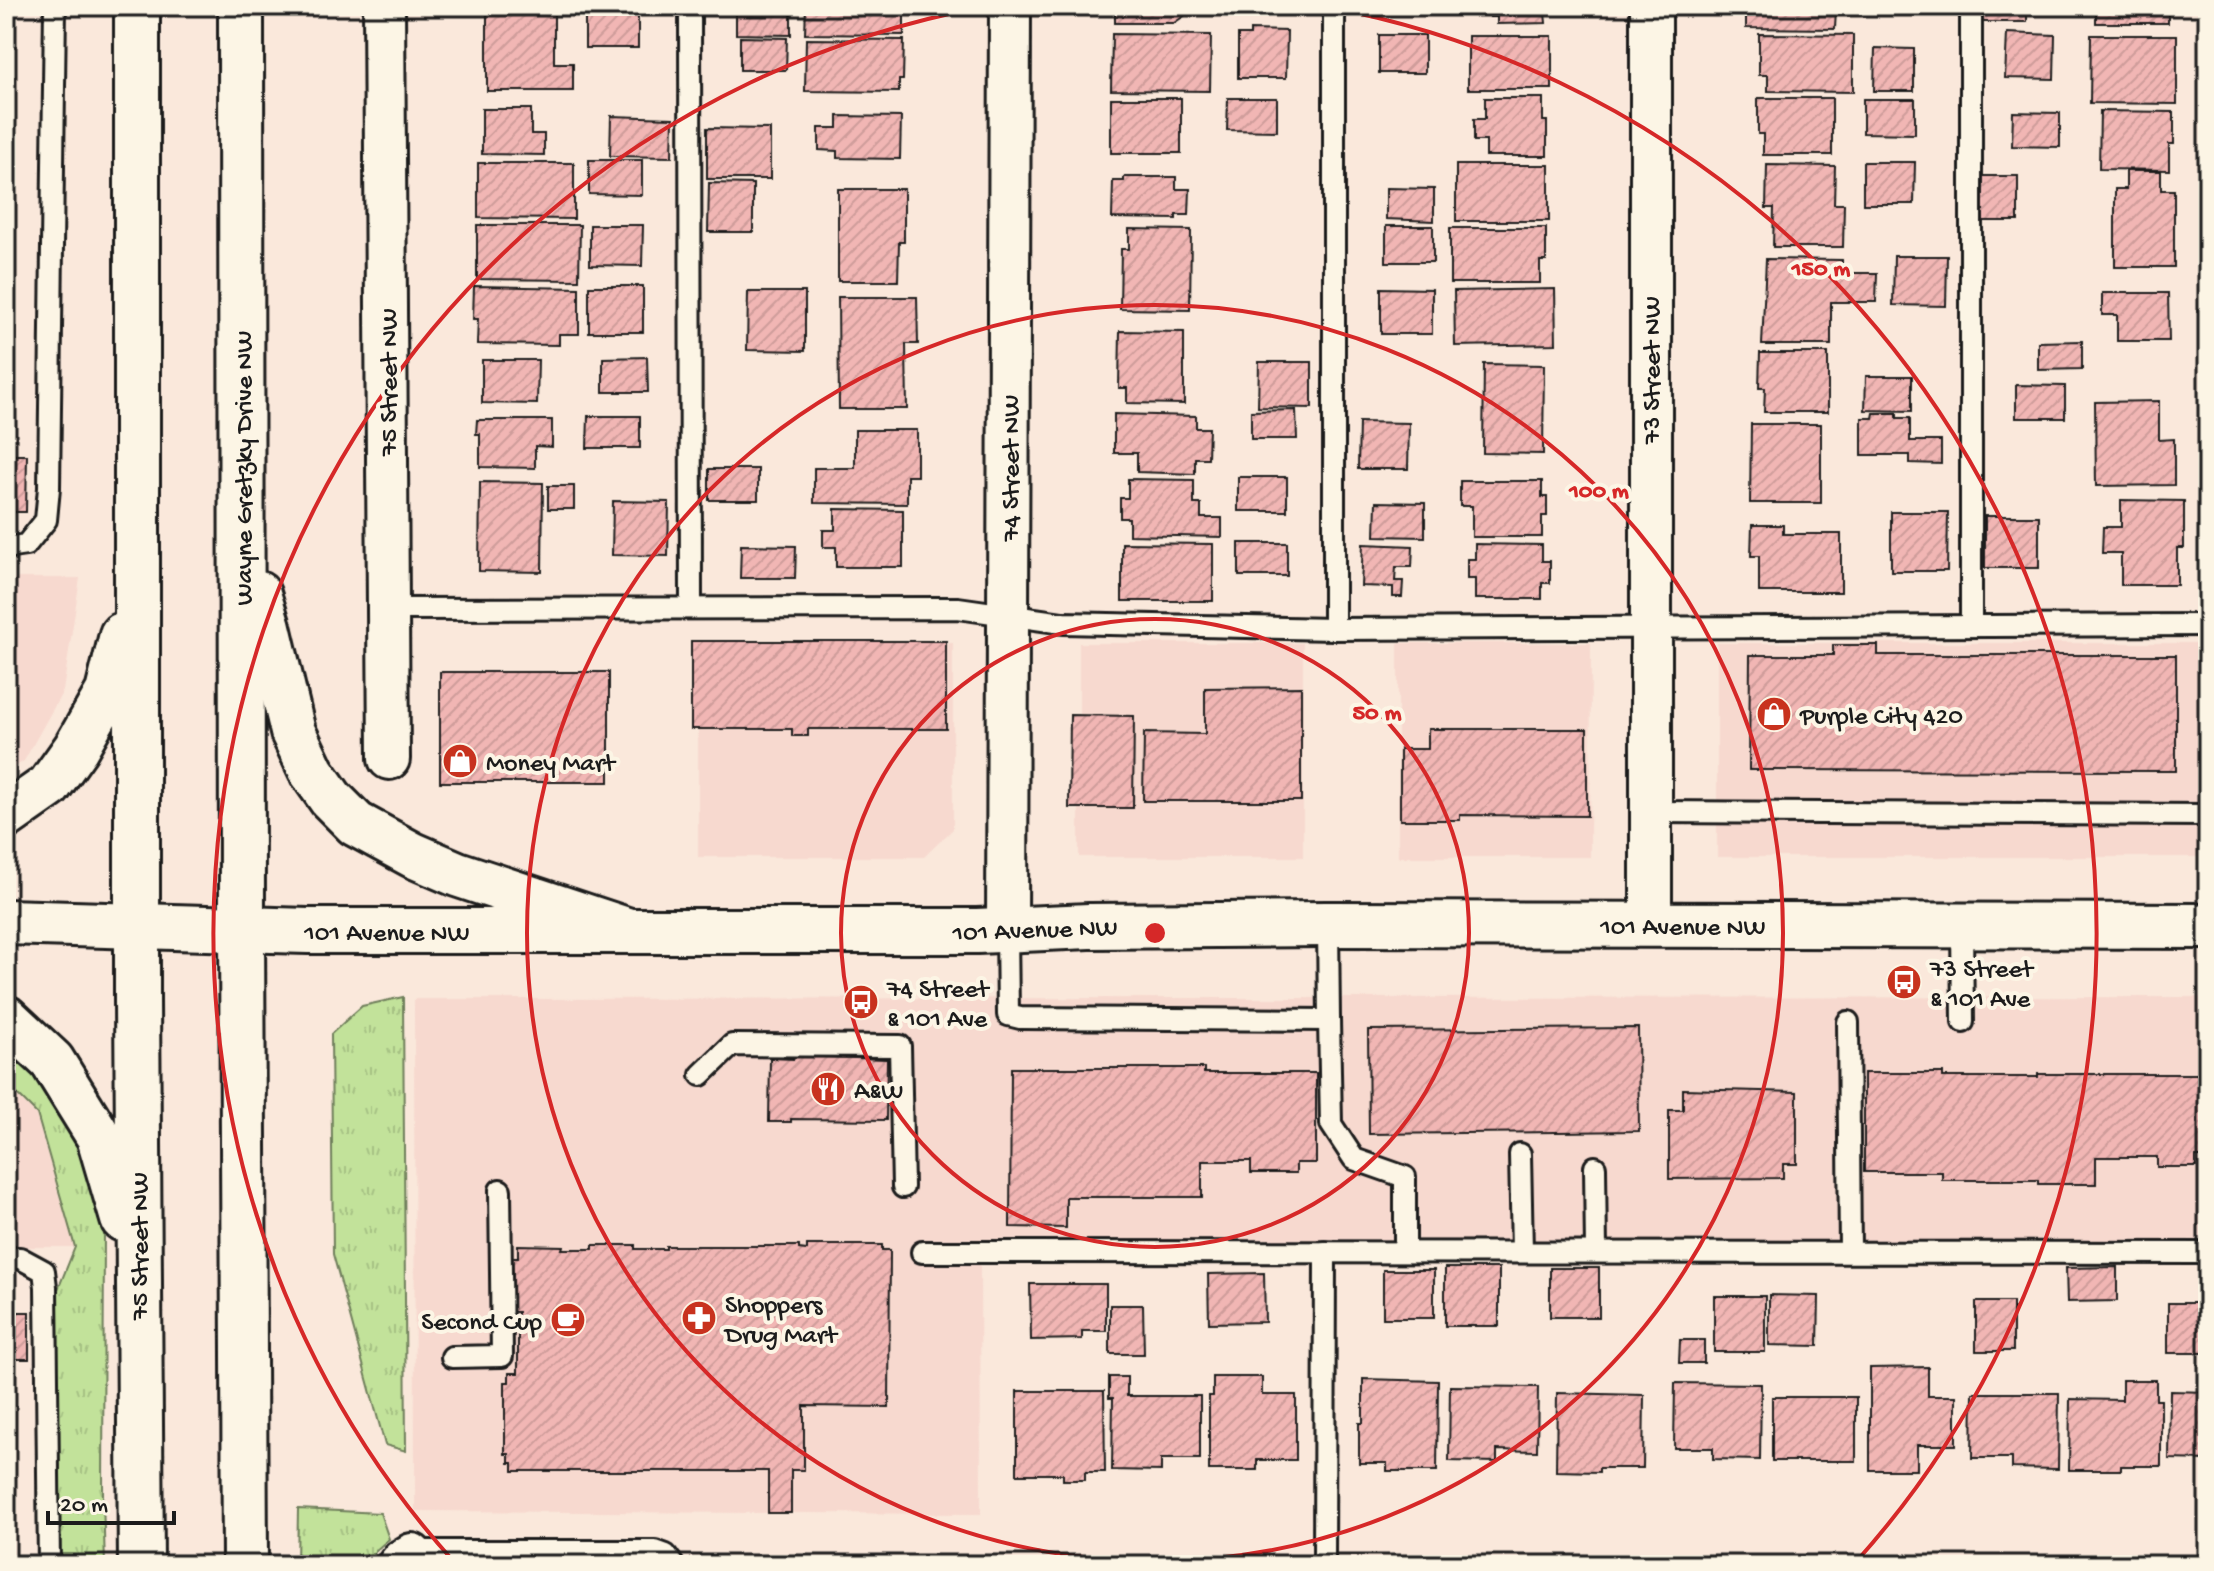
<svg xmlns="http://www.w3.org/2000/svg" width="2214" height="1571" font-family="'Gochi Hand',sans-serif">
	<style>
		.built { fill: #f7d9cf }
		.grass { fill: url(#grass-tufts); stroke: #6f7f5b; stroke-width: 2 }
		.building { fill: url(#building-hatch); stroke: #1c1c1c; stroke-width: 2 }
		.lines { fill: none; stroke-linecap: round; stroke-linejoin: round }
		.lane-casing { stroke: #1c1c1c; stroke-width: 26 }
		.street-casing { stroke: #1c1c1c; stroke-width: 46 }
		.secondary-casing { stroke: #1c1c1c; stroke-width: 50 }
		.primary-casing { stroke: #1c1c1c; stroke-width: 50 }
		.lane { stroke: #fcf5e5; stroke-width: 20 }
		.street { stroke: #fcf5e5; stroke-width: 40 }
		.secondary { stroke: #fcf5e5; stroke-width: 44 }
		.primary { stroke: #fcf5e5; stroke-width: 44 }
		.ring { fill: none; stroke: #d62828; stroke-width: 4 }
		.labels { text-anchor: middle; stroke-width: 8; stroke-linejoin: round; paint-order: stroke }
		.street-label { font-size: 26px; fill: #1c1c1c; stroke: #fcf5e5 }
		.poi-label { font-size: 26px; fill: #1c1c1c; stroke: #fcf5e5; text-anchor: start }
		.centre { fill: #d62828; stroke: #fcf5e5; stroke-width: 4 }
		.ring-label { font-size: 24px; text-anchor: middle; font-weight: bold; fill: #d62828; stroke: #fcf5e5; stroke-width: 8; stroke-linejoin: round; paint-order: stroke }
	</style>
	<defs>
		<pattern id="grass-tufts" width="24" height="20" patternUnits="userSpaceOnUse" patternTransform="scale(2)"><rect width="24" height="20" fill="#c2e29a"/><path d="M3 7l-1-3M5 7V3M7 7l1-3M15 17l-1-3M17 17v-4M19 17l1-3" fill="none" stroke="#a6c184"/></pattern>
		<pattern id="building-hatch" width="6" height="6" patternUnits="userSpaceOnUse" patternTransform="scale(2)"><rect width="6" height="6" fill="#f1b6b4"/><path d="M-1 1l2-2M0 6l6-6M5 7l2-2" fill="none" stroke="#ce9c9a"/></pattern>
	</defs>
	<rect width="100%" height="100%" fill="#fae8db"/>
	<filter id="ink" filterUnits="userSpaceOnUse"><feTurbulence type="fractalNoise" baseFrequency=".0125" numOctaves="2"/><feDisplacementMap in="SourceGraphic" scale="16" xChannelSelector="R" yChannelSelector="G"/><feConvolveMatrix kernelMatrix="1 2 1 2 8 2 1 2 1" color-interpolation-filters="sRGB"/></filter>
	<g filter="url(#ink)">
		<g class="built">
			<path d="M6,578H80L63,691L24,761L6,773Z"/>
			<path d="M698,643H953V829L924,857H698Z"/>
			<rect x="1079" y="643" width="224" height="214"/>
			<path d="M1398,643H1591L1590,857H1398Z"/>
			<rect x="1717" y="643" width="491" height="214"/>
			<path d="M2208,997V1253L980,1252L981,1514L415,1511L414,999Z"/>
			<path d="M6,1083L36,1114L75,1247H6Z"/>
		</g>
		<g class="grass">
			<path d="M403,997L406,1451L385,1445L333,1254L331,1034L362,1006Z"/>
			<path d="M6,1037L78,1131L104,1220L103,1499L105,1565H55L53,1302L75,1247L37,1114L6,1083Z"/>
			<path d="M298,1509L380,1513L389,1539L375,1551L370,1565H297Z"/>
		</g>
		<g class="building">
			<rect x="585" y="6" width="53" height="42"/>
			<path d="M736,6H791V35L736,34Z"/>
			<path d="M806,6H904V35L805,34Z"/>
			<path d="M1115,6H1197V9H1184V16L1174,23H1115Z"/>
			<rect x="1378" y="6" width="58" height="6"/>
			<path d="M1490,6H1553V12L1545,13L1546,23L1497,24V17H1490Z"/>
			<path d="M1746,6H1906V9H1836L1835,29L1746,28Z"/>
			<rect x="1981" y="6" width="46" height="16"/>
			<rect x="2096" y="6" width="72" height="17"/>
			<path d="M487,8H554V63H573V91H487Z"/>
			<path d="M1250,30L1287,31L1286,78H1238V35H1250Z"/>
			<path d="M2007,33L2055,35L2054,79L2005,78Z"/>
			<path d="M1112,34L1211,35L1210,91L1111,90Z"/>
			<path d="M1759,34L1853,35V92L1768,91V75H1759Z"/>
			<rect x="1379" y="35" width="46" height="38"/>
			<path d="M2091,35H2177V104L2090,103Z"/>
			<rect x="1468" y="36" width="84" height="53"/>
			<path d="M740,37L787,38L786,70H740Z"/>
			<path d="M806,39L904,40L903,80H899V92L805,91Z"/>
			<path d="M1875,48L1914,49V91H1874Z"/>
			<rect x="1111" y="98" width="70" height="55"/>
			<path d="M1228,98H1277V131L1227,130Z"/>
			<path d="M1485,98H1543V121H1547V156H1486V141H1474V119H1485Z"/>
			<path d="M1758,98H1832V155H1763V134H1758Z"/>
			<path d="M1863,99H1915V134L1863,133Z"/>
			<path d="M482,109H531V134H544V155L482,154Z"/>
			<path d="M2100,111L2174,112V144H2169V170L2099,169Z"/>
			<path d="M2013,112L2060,113V147L2012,146Z"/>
			<path d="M611,116L673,118L672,157L610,156Z"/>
			<path d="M838,116L901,117L900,159L837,158V151L819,150V128H838Z"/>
			<path d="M707,128L770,129V179H707Z"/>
			<path d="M589,160H642V195L589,194Z"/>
			<path d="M1863,162H1915L1914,204H1863Z"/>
			<path d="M478,163H574V219L478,218Z"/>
			<rect x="1456" y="165" width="93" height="56"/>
			<path d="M1767,165L1835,166L1834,204H1844L1843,247H1773L1774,208H1766Z"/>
			<path d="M2126,171H2161V190H2174V267H2115V189H2126Z"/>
			<rect x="1983" y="176" width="35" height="45"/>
			<path d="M1124,177H1176V189H1190L1189,215H1176V219L1112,218L1113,181H1124Z"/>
			<path d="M709,183L753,184V232H708Z"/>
			<path d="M1386,188L1434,189V221L1386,219Z"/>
			<path d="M838,189H904V242H899L898,281H838Z"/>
			<path d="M477,225H580L579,280L477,279Z"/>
			<path d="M590,225H643L642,266L590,265Z"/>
			<rect x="1386" y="226" width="47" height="36"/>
			<path d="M1450,228H1546V261H1540V283H1450Z"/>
			<path d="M1129,229L1191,230L1190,310L1120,309L1121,249H1129Z"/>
			<path d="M1894,256H1947L1946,306L1893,305Z"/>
			<path d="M1766,259L1842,260V273H1877L1876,302H1831V345H1762Z"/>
			<path d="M474,286L579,288V334H559V345L477,344L478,319H473Z"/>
			<rect x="589" y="286" width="54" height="46"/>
			<path d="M1381,288L1432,289V334H1381Z"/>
			<path d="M1555,289L1556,344L1455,346L1454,291Z"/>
			<path d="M748,292H805V351L747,350Z"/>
			<path d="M2102,293H2168L2169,341H2117V315H2102Z"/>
			<path d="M838,297H917L918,344H906L907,409H839Z"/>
			<path d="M1120,331L1184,332V404L1127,403V388H1119Z"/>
			<path d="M2082,341V369L2038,370V342Z"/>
			<path d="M1760,353H1828V412H1764L1765,388H1759Z"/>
			<path d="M647,357L648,392H603V358Z"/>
			<path d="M482,360H538L537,404L482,403Z"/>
			<path d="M1259,362H1312V408L1258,407Z"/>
			<path d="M1484,364L1544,365L1543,454L1483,453Z"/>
			<path d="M1866,376H1912V411L1865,410Z"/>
			<path d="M2016,385L2065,386V418H2016Z"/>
			<path d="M2159,401V440L2174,439V485L2096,486L2095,402Z"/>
			<path d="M1296,410L1297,439H1251V411Z"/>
			<path d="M1874,413H1897V418H1910V441H1941V464L1910,463V455H1862V418H1873Z"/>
			<path d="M1114,414L1196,416V428H1209L1208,458H1195V474L1137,472V453H1114Z"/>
			<path d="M588,416H640V448H587Z"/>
			<path d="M477,420H552V447L535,446V468L480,467V434H476Z"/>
			<path d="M1359,422L1409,423L1408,469H1358Z"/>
			<path d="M1751,424H1821V503H1750Z"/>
			<path d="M855,430H917V476H907V504L814,503V468H855Z"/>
			<path d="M6,455H27L26,512H6Z"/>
			<rect x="709" y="469" width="49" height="31"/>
			<rect x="1238" y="477" width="49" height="34"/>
			<path d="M1128,479L1194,480V504H1201V518H1222V537L1129,535V518H1120V498H1128Z"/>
			<path d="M1460,481H1542V497H1547V516H1542V537H1472V506H1460Z"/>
			<path d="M480,482L543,483L542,572L479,571Z"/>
			<rect x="548" y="486" width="26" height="23"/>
			<path d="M2121,500L2184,501V548H2177V585H2121V553H2102L2103,527H2121Z"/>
			<path d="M613,501L669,502L668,556L612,555Z"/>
			<path d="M1376,502L1425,503V537L1375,536Z"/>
			<path d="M835,509L903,510V567H836V547H823V530H835Z"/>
			<path d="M1891,512H1948L1947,571H1891Z"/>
			<rect x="1985" y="516" width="54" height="52"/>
			<path d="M1752,525H1783V534H1841V592H1759V556H1751Z"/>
			<path d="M1122,543L1213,544V601H1122Z"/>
			<rect x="1239" y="543" width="48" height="33"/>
			<path d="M1363,544L1413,546L1412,567H1396L1395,581H1403L1402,597H1393V587L1361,586Z"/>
			<path d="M1475,544L1542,545V561H1550V583H1542V599H1475V579H1467V559H1475Z"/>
			<path d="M741,545L796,546L795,578H740Z"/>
			<path d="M691,641H946V729H808V736H792V729H691Z"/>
			<path d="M1833,645H1878V655H2176V771L1749,770L1750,655H1833Z"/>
			<rect x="440" y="672" width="169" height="110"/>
			<path d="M1301,687V801H1143L1144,733L1205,734V688Z"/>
			<path d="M1070,715L1134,716L1133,808H1069Z"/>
			<path d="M1428,729H1587V816L1460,815V820H1400V749H1428Z"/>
			<path d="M1638,1028L1639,1131L1369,1134L1368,1030Z"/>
			<path d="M793,1056L887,1059L886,1120L791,1119V1122H769L770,1058L793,1059Z"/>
			<path d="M1011,1068H1204V1073H1316V1163H1296V1173H1251V1161H1202V1197H1066V1228L1010,1227Z"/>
			<path d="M1864,1073H1943V1077H2038V1074H2208V1157H2196V1167H2157V1157H2096V1184H2038V1180H1942V1172H1864Z"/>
			<path d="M1683,1089L1797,1092V1164H1783V1178L1669,1179V1110H1683Z"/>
			<path d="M518,1245L563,1246L562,1249H593V1245H635V1249H666V1246H799V1249L807,1250V1245H882V1250H890L889,1407L804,1406V1470H791V1513H768V1471H513V1463H509V1454H505V1382H509V1373H518V1312H510L506,1258H518Z"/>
			<path d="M2117,1267V1301L2067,1302L2066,1268Z"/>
			<rect x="1445" y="1268" width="54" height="58"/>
			<rect x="1550" y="1268" width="49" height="49"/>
			<rect x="1383" y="1270" width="51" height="48"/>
			<path d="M1264,1273L1265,1322L1209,1323L1208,1274Z"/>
			<path d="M1030,1284H1106V1331H1082V1339L1031,1340Z"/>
			<path d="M1769,1295L1819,1296L1818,1346L1769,1345Z"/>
			<rect x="1714" y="1296" width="51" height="56"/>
			<rect x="1976" y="1302" width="37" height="49"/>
			<rect x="2168" y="1303" width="40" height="50"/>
			<path d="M1110,1305H1143L1144,1354H1110Z"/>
			<rect x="6" y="1312" width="23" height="47"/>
			<path d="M1680,1340H1704V1363H1679Z"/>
			<path d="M1928,1367V1396H1956V1445H1917V1470H1870V1368Z"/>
			<path d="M1109,1377H1127V1396H1200V1459H1161V1471L1112,1470L1113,1398H1109Z"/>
			<path d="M1213,1377H1262V1395H1296V1460H1257V1470H1209V1396H1213Z"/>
			<path d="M1363,1379L1438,1381L1437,1471H1387V1463H1359V1423H1363Z"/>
			<path d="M2122,1380H2156V1400H2161V1466H2121V1470H2069L2070,1399L2122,1400Z"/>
			<path d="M1675,1383L1761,1384L1760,1460L1713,1459V1448H1674Z"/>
			<path d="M1450,1386L1538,1387L1537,1451L1497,1450V1462L1449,1461Z"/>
			<path d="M1017,1391H1104L1105,1472H1085V1480H1063V1474H1017Z"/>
			<path d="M2170,1391L2208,1392V1460L2169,1459Z"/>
			<path d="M1557,1393L1644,1395L1643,1468H1599V1472L1556,1471Z"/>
			<path d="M1973,1393H2059L2058,1469L2012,1468V1458H1972Z"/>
			<rect x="1772" y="1397" width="84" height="64"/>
		</g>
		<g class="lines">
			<defs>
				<g id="lane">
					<path d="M690,6L691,607"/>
					<path d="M1334,6V629"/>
					<path d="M1971,6V625"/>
					<path d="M6,548L26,545L46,520L49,488L55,6"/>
					<path d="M388,609L958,608L1063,623L1334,629L2208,625"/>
					<path d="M1651,812L2208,815"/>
					<path d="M1962,925L1963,1022"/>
					<path d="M1007,930L1008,1015L1020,1018L1329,1020L1328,924"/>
					<path d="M1329,1020L1331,1124L1354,1159L1405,1177V1252"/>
					<path d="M1848,1022L1850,1252"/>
					<path d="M701,1075L732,1045L900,1046L903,1187"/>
					<path d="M1520,1154L1522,1252"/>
					<path d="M1595,1167L1596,1252"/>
					<path d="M922,1252L2208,1253"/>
					<path d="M6,1258H20L44,1271L46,1287L49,1565"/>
					<path d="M452,1357L502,1356L500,1190"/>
					<path d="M412,1554L424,1551H655L666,1555L673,1565"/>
					<path d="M1324,1565L1325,1252"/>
				</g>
				<g id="street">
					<path d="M384,6L389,759"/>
					<path d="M1651,6V925"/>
					<path d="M1007,930L1010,6"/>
					<path d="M398,1565L402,1560L412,1554"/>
				</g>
				<path id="secondary" d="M6,922L308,931H977L1089,926L1328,924L2208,926"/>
				<g id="primary">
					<path d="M137,6V1001L141,1565"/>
					<path d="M241,6L242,929L245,1565"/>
					<path d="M258,594L268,627L293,732L312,772L331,799L356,824L413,855L457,874L629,931"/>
					<path d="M6,816L49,786L76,748L108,692L122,635"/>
					<path d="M6,1018L52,1061L99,1137L123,1219"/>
				</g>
			</defs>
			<use href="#lane" class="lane-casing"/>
			<use href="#street" class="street-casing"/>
			<use href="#secondary" class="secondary-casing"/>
			<use href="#primary" class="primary-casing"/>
			<use href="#lane" class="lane"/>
			<use href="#street" class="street"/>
			<use href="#secondary" class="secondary"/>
			<use href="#primary" class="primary"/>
		</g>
	</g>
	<g class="ring">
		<circle cx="1155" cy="933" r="314"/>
		<circle cx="1155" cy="933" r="628"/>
		<path d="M455 1563A942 942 0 0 1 983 7M1327 7A942 942 0 0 1 1855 1563"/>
	</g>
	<defs>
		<symbol id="shop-disc" viewBox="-11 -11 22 22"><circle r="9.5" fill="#c8321e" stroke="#fcf5e5"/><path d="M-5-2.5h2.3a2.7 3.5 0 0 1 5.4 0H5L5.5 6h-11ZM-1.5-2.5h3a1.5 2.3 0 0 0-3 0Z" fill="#fff"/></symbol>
		<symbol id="bus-disc" viewBox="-11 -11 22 22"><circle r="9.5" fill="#c8321e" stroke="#fcf5e5"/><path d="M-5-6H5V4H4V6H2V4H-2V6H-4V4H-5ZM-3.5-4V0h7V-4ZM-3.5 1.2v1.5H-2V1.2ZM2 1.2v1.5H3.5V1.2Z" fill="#fff"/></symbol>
		<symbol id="restaurant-disc" viewBox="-11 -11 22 22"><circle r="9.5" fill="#c8321e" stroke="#fcf5e5"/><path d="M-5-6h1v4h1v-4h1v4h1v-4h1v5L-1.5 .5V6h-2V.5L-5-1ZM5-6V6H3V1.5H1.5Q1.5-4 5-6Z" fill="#fff"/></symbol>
		<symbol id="pharmacy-disc" viewBox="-11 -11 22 22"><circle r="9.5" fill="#c8321e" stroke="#fcf5e5"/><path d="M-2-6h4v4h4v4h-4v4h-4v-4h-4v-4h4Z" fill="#fff"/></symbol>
		<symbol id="cafe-disc" viewBox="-11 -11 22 22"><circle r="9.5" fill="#c8321e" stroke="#fcf5e5"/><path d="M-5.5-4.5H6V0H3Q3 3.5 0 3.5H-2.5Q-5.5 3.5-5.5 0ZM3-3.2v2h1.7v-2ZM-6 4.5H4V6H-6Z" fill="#fff"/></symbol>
	</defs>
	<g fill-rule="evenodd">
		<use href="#shop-disc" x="1754" y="694" width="40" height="40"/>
		<use href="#shop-disc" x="440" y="741" width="40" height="40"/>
		<use href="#bus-disc" x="1884" y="962" width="40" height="40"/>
		<use href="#bus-disc" x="841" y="982" width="40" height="40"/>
		<use href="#restaurant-disc" x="808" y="1069" width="40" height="40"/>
		<use href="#pharmacy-disc" x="679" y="1298" width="40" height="40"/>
		<use href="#cafe-disc" x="548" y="1300" width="40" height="40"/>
	</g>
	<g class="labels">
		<g class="street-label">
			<text transform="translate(1650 370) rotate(-90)" y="9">73 Street NW</text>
			<text transform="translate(387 382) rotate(-90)" y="9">75 Street NW</text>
			<text transform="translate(242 468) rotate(-90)" y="9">Wayne Gretzky Drive NW</text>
			<text transform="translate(1009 468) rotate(-90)" y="9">74 Street NW</text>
			<text x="1683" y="934">101 Avenue NW</text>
			<text transform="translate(1035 928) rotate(-2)" y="9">101 Avenue NW</text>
			<text x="387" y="940">101 Avenue NW</text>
			<text transform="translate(138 1246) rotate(-90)" y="9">75 Street NW</text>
		</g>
		<g class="poi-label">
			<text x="1800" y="723">Purple City 420</text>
			<text x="486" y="770">Money Mart</text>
			<text x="1930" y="976">73 Street<tspan x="1930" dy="30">&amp; 101 Ave</tspan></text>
			<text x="887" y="996">74 Street<tspan x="887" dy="30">&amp; 101 Ave</tspan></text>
			<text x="854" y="1098">A&amp;W</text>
			<text x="725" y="1312">Shoppers<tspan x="725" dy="30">Drug Mart</tspan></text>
			<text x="542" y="1329" text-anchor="end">Second Cup</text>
		</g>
	</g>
	<circle cx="1155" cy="933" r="12" class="centre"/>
	<g class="ring-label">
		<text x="1821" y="275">150 m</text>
		<text x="1599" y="497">100 m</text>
		<text x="1377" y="719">50 m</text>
	</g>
	<rect width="2214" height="1571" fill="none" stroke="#fcf5e5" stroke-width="32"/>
	<rect x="16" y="16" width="2182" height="1539" fill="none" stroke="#1c1c1c" stroke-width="3" filter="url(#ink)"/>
	<path d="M48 1511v12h126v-12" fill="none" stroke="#1c1c1c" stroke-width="4"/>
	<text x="60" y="1511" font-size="24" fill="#1c1c1c" stroke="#fcf5e5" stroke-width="6" paint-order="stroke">20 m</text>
</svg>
